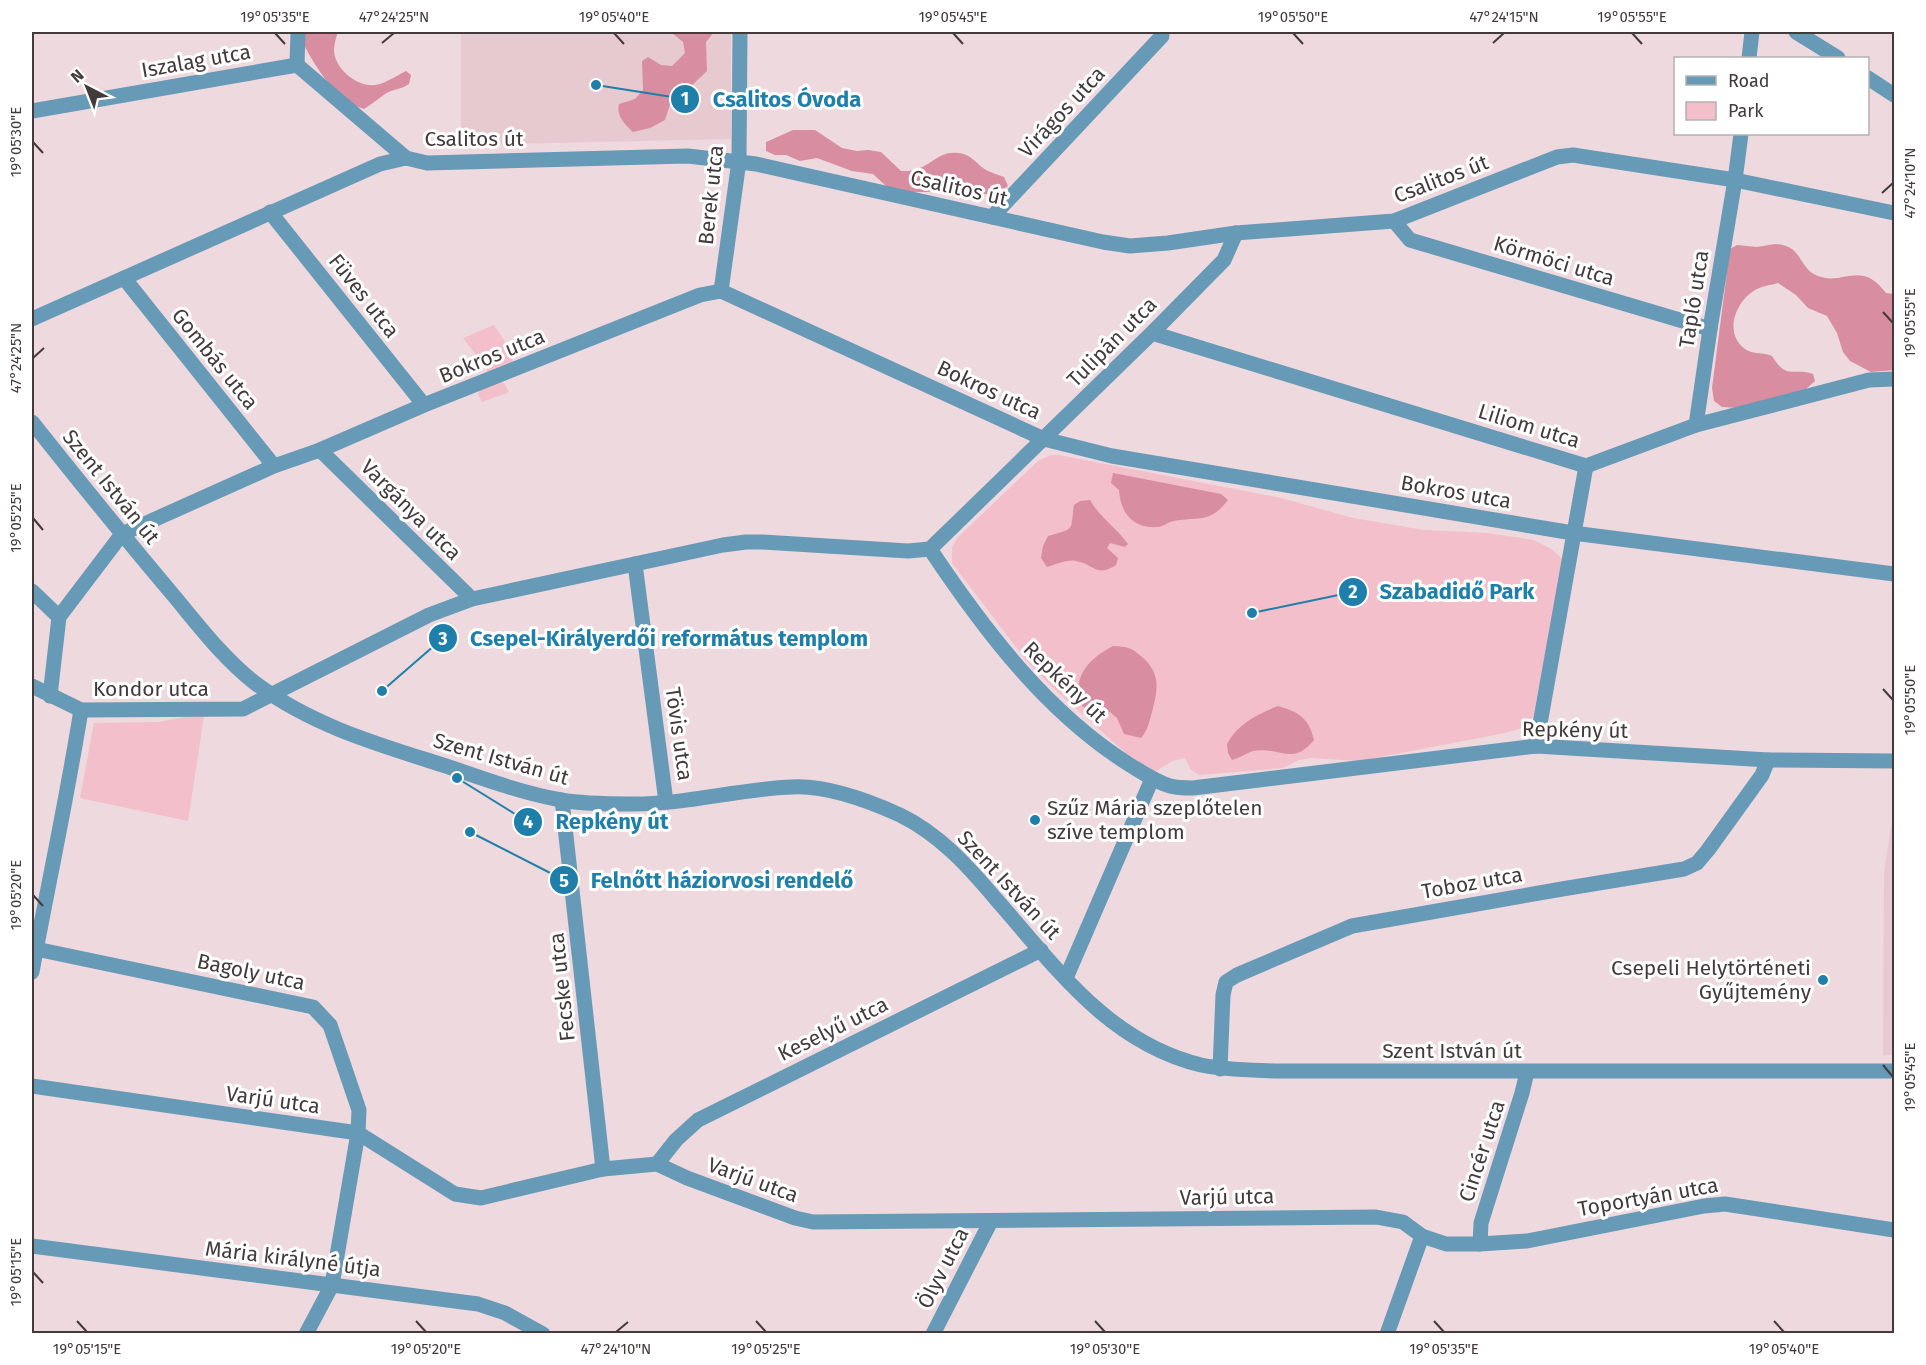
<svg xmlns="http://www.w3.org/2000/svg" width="1926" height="1365" font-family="'Fira Sans',sans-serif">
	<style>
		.built { fill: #e7cad0 }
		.green { fill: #f2bfcb }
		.forest { fill: #d88da1 }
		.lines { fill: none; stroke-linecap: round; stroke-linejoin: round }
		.minor { stroke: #679ab7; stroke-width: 15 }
		.ticks { fill: none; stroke: #433a3c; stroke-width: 2 }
		.poi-dot { fill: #1e7fab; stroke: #fff; stroke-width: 2 }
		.labels { text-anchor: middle; stroke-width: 6; stroke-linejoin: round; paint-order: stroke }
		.street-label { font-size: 21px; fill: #433a3c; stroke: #fff }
		.poi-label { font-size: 21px; fill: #433a3c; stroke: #fff; text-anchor: start }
		.leader { fill: none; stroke: #1e7fab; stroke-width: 2 }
		.callout-dot { fill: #1e7fab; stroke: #fff; stroke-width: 2 }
		.mark-label { font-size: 18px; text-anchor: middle; font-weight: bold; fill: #fff }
		.callout-label { font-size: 22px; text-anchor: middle; font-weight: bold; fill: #1e7fab; stroke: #fff; stroke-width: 6; stroke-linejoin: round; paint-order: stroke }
		.neatline { fill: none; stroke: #433a3c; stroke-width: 2 }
		.ticks-label { font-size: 15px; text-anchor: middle; fill: #433a3c }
	</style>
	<rect width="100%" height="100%" fill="#eed9de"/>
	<g class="built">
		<path d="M461,32H731V139L461,145Z"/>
		<path d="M1894,808V1054L1883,1056L1884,872Z"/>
	</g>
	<g class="green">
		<path d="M494,325L514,356L503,382L509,392L482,402L478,394L487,376V369L463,338Z"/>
		<path d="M1051,455H1059L1281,498L1353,518L1424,530L1486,533L1534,540L1551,549L1564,560L1563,567L1533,717L1522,728L1505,733L1359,761L1311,758L1299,760L1283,768L1199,775L1191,770L1185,758L1172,761L1155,772L1130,757L1051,686L1025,659L952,563V548L957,538L1038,461Z"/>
		<path d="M204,716L188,821L80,798L94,723L159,722L184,717Z"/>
	</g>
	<g class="forest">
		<path d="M301,32H338C336,37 334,45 334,51C335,69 357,87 375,85C382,85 398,75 406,71L411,75L409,84C400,90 392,89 385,94C378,99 372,104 364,109C359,107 352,105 347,102C333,93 300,47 301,32Z"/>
		<path d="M671,32H714L706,42L707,71L689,88L674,92L665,120L650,128L633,132C625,124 616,116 619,104L635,99L643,90L642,61L648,57L661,65L672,66L685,53L683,42Z"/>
		<path d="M793,130H815L842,148L857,151L868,150L881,152L901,171C929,173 935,150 958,153C972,154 976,164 986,170C992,173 999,175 1004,177L1008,186L995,195L976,193L950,186L928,192H906L886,186L873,174L852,171L817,158L800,161L786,155H775L766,151V142Z"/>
		<path d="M1775,244C1804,245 1797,268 1818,276C1843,286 1861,259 1886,293L1894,294V370L1871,372L1850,361L1843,352L1837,333L1827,316L1808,308L1796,295L1778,283C1771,285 1762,286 1755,290C1736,301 1723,333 1745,349C1753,355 1764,352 1772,356C1787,381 1793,367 1813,374L1815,381L1806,389L1738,408L1722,407L1714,401L1712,388L1730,249L1737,245L1757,247Z"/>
		<path d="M1113,473L1221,494L1228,500C1209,524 1201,516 1174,521C1168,522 1163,527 1157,527C1132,529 1120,511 1119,490L1111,483Z"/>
		<path d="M1090,500C1101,519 1116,527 1128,544L1125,547L1110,543L1107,548L1118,558L1116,565C1096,578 1094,564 1076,561C1068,559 1055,565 1047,567L1041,558L1043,546L1048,536C1076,528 1070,532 1074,505L1080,501Z"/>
		<path d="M1113,646C1128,647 1131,647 1142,657C1161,673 1158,690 1152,712C1149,722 1148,730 1141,738L1124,734L1117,718L1110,712L1086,709L1079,703C1074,674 1089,659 1113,646Z"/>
		<path d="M1278,706C1299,712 1309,718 1314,740C1292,767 1280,746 1253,751C1246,753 1240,758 1232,760L1228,753L1227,744C1237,724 1258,714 1278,706Z"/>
	</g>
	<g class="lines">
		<g class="minor">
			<path d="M1796,32L1838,58"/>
			<path d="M1749,58L1752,32"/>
			<path d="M297,65L406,158"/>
			<path d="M297,65L298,32"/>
			<path d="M1868,78L1894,95"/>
			<path d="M32,111L297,65"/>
			<path d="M270,212L424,405"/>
			<path d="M992,217L1162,36"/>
			<path d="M1394,221L1410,240L1710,329"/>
			<path d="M124,278L274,466"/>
			<path d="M721,291L739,161L740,32"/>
			<path d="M32,319L380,164L406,158L427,163L688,156L756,164L1103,242L1130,246L1168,243L1236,233L1394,221L1557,157L1573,155L1735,180L1894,213"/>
			<path d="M1152,333L1586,466L1696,425L1869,380L1894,379"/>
			<path d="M32,422C78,480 125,538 174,596C199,626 224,659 255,683C312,726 380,745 446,766C484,779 522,793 561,800C584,804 606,804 629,804C684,805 738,789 792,787C827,785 869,801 900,815C939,834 968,866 995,898C1055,966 1107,1042 1201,1065C1225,1070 1250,1070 1275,1071H1894"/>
			<path d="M1696,425L1710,329L1735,180L1741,134"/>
			<path d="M320,450L472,599"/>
			<path d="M930,549L1152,333L1224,260L1236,233"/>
			<path d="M635,564L666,802"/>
			<path d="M32,591L59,617"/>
			<path d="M32,686L81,710L243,709L429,615L472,599L723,545L746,542H763L908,551L930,549C985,631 1046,712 1130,765C1143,773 1156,782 1170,786C1177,788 1186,788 1193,788L1536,746L1768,760L1894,761"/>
			<path d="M50,696L59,617L122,534L274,466L320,450L424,405L700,295L721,291L1044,439L1112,456L1573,533L1894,574"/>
			<path d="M1536,746L1586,466"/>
			<path d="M562,800L603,1169"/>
			<path d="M36,949L313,1007L330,1025L359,1110L358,1133L332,1285L306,1334"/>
			<path d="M32,972C48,885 67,798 81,710"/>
			<path d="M1066,978L1152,779"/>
			<path d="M1220,1069L1223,995L1226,982L1237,975L1352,926L1562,889L1684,869L1697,863L1708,850L1762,775L1768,760"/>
			<path d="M32,1086L358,1133L455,1194L481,1198L603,1169L657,1164L687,1178L795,1218L813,1222L1376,1217L1403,1222L1422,1236L1446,1244H1480L1527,1241L1704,1206L1725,1204L1894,1230"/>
			<path d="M657,1164L676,1140L698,1120L1041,950"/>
			<path d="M1480,1244L1481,1223L1522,1093L1527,1072"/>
			<path d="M32,1246L478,1304L505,1313L543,1334"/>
			<path d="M933,1334L991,1221"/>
			<path d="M1387,1334L1422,1236"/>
		</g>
	</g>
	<path class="ticks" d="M275,33L285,44M614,33L624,44M953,33L963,44M1293,33L1303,44M1632,33L1642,44M382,43L394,33M1493,43L1504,33M33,142L43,153M1882,193L1893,183M1883,312L1893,323M33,358L44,348M33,518L43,530M1883,689L1893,700M33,895L43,906M1883,1065L1893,1077M33,1272L43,1283M77,1321L87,1332M416,1321L426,1332M756,1321L766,1332M1095,1321L1105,1332M1434,1321L1444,1332M1774,1321L1784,1332M616,1332L628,1322"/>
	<g class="poi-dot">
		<circle cx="1035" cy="820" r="6"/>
		<circle cx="1823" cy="980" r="6"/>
	</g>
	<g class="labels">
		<g class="street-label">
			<text transform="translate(196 61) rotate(-10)" y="7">Iszalag utca</text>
			<text transform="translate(1062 112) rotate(-47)" y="7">Virágos utca</text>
			<text x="474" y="146">Csalitos út</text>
			<text transform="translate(1441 179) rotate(-21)" y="7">Csalitos út</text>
			<text transform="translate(959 188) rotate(13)" y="7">Csalitos út</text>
			<text transform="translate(711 195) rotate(-84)" y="7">Berek utca</text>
			<text transform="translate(1554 261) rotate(17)" y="7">Körmöci utca</text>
			<text transform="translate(364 296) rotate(52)" y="7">Füves utca</text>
			<text transform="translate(1694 299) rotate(-81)" y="7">Tapló utca</text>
			<text transform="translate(1112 342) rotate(-45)" y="7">Tulipán utca</text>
			<text transform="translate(492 356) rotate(-22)" y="7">Bokros utca</text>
			<text transform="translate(215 359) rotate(51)" y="7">Gombás utca</text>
			<text transform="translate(989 390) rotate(25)" y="7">Bokros utca</text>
			<text transform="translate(1529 426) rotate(17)" y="7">Liliom utca</text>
			<text transform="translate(111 487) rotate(51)" y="7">Szent István út</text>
			<text transform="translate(1456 492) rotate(10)" y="7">Bokros utca</text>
			<text transform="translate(411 510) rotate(45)" y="7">Vargánya utca</text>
			<text transform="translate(1065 682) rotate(44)" y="7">Repkény út</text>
			<text x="151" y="696">Kondor utca</text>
			<text transform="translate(1575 730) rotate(1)" y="7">Repkény út</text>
			<text transform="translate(679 734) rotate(82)" y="7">Tövis utca</text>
			<text transform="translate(501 759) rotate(16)" y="7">Szent István út</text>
			<text transform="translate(1472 883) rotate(-10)" y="7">Toboz utca</text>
			<text transform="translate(1009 885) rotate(47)" y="7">Szent István út</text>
			<text transform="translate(251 972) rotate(12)" y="7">Bagoly utca</text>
			<text transform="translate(562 987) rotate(-96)" y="7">Fecske utca</text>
			<text transform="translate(833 1029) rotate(-26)" y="7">Keselyű utca</text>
			<text x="1452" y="1058">Szent István út</text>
			<text transform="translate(273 1100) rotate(8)" y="7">Varjú utca</text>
			<text transform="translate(1482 1151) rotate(-72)" y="7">Cincér utca</text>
			<text transform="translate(753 1180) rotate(20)" y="7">Varjú utca</text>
			<text transform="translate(1227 1197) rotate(-1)" y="7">Varjú utca</text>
			<text transform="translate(1648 1197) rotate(-10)" y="7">Toportyán utca</text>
			<text transform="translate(293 1259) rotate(7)" y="7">Mária királyné útja</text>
			<text transform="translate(943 1268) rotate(-63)" y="7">Ölyv utca</text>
		</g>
		<g class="poi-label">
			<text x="1047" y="815">Szűz Mária szeplőtelen<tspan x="1047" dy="24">szíve templom</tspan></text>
			<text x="1811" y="975" text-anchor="end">Csepeli Helytörténeti<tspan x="1811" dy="24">Gyűjtemény</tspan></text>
		</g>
	</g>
	<path class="leader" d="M596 85L685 99M1252 613L1353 592M382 691L443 638M457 778L528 822M470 832L564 880"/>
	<g class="callout-dot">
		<circle cx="596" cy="85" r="6"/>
		<circle cx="1252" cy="613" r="6"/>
		<circle cx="382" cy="691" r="6"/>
		<circle cx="457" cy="778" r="6"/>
		<circle cx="470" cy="832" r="6"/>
		<circle cx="685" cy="99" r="15"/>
		<circle cx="1353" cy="592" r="15"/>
		<circle cx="443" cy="638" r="15"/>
		<circle cx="528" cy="822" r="15"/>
		<circle cx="564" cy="880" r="15"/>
	</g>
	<g class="mark-label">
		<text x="685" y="105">1</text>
		<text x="1353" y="598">2</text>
		<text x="443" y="645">3</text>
		<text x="528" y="828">4</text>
		<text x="564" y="887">5</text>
	</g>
	<g class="callout-label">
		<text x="787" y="107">Csalitos Óvoda</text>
		<text x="1457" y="599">Szabadidő Park</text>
		<text x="669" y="646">Csepel-Királyerdői református templom</text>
		<text x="612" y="829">Repkény út</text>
		<text x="722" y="888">Felnőtt háziorvosi rendelő</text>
	</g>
	<rect width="1926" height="1365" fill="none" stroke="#ffffff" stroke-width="66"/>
	<rect x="1674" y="57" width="195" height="78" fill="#ffffff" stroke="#b4b0b1" stroke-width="1.5"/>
	<rect x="1686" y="76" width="30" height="9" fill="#679ab7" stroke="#b4b0b1" stroke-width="1.5"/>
	<text x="1728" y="87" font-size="18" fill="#433a3c">Road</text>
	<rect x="1686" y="102" width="30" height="18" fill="#f2bfcb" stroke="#b4b0b1" stroke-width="1.5"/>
	<text x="1728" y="117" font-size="18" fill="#433a3c">Park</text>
	<g transform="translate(87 87) rotate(318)" stroke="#ffffff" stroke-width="4.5" paint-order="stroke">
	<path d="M0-4.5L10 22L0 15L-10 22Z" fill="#433a3c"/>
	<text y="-9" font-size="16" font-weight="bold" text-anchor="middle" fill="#433a3c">N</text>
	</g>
	<rect x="33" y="33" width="1860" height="1299" class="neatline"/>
	<g class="ticks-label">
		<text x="275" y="22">19°05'35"E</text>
		<text x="394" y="22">47°24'25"N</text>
		<text x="614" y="22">19°05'40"E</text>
		<text x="953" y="22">19°05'45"E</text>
		<text x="1293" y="22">19°05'50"E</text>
		<text x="1504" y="22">47°24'15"N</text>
		<text x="1632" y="22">19°05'55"E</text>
		<text transform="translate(16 142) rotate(-90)" y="5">19°05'30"E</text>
		<text transform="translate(1910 183) rotate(-90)" y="5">47°24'10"N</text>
		<text transform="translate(1910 323) rotate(-90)" y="5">19°05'55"E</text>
		<text transform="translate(16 358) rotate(-90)" y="5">47°24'25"N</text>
		<text transform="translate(16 518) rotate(-90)" y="5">19°05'25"E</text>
		<text transform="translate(1910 700) rotate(-90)" y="5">19°05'50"E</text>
		<text transform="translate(16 895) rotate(-90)" y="5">19°05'20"E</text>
		<text transform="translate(1910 1077) rotate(-90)" y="5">19°05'45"E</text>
		<text transform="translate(16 1272) rotate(-90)" y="5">19°05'15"E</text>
		<text x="87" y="1354">19°05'15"E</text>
		<text x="426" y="1354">19°05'20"E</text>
		<text x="616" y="1354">47°24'10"N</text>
		<text x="766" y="1354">19°05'25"E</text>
		<text x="1105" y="1354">19°05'30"E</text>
		<text x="1444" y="1354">19°05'35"E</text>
		<text x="1784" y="1354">19°05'40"E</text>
	</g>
</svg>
